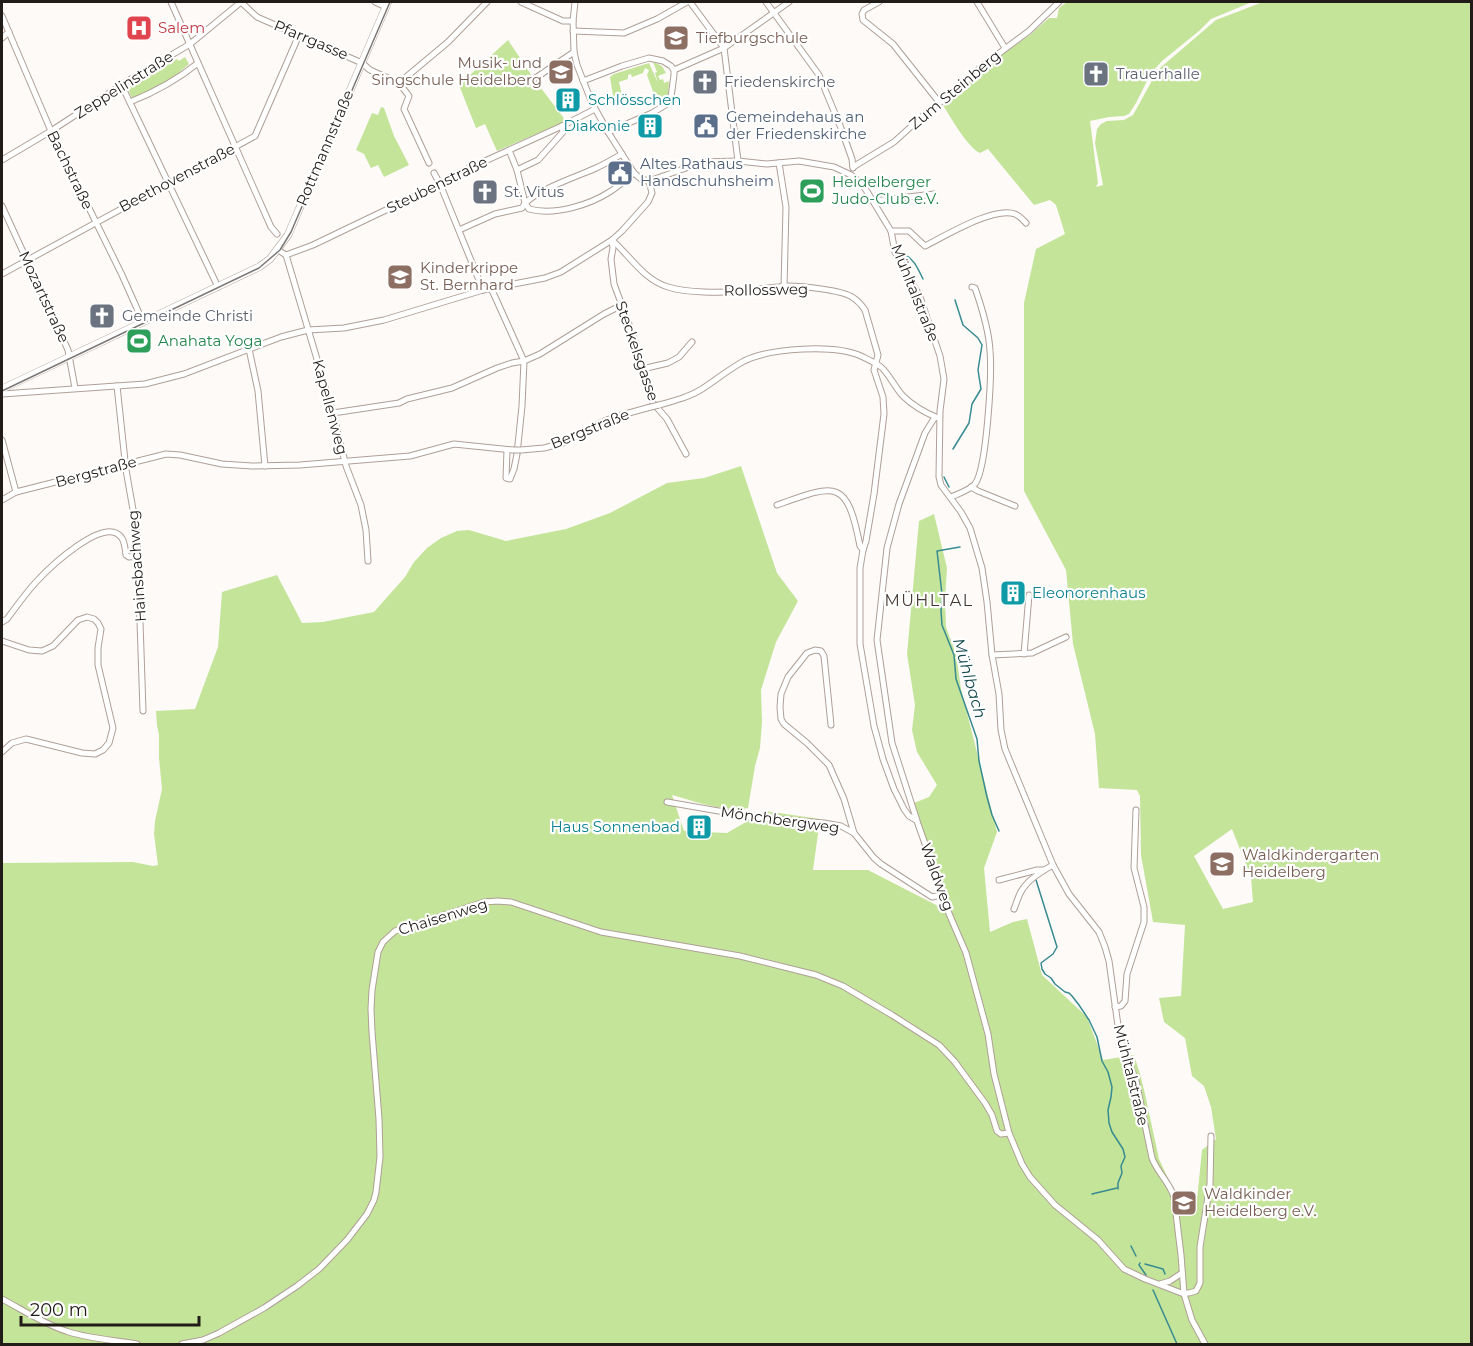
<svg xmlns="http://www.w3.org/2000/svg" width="1473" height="1346" font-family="Montserrat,sans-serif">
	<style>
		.green { fill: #c4e499; fill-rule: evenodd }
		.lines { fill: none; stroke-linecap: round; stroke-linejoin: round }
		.stream { stroke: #388b91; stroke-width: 1.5 }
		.street-casing { stroke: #af9f97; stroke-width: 7 }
		.secondary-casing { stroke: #af9f97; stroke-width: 8 }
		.street { stroke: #fff; stroke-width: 5 }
		.secondary { stroke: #fff; stroke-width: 7 }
		.tram { stroke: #7c7775; stroke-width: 1.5 }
		.street-bridge-casing { stroke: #af9f97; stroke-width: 7; stroke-linecap: butt }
		.street-bridge { stroke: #fff; stroke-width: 5 }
		.labels { text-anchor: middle; stroke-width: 4.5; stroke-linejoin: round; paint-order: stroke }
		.health-label { font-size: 15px; fill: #be3a42; stroke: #fff; text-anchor: start }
		.education-label { font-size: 15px; fill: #785e54; stroke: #fff; text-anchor: start }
		.street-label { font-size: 15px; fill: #221c19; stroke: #fff }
		.worship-label { font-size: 15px; fill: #5b616d; stroke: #fff; text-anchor: start }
		.culture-label { font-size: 15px; fill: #0d838f; stroke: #fff; text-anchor: start }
		.service-label { font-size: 15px; fill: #4e5e75; stroke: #fff; text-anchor: start }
		.leisure-label { font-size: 15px; fill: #27864d; stroke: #fff; text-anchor: start }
		.neighbourhood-label { font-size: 16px; letter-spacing: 1.5px; fill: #453831; stroke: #fff }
		.water-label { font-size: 16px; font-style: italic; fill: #12484c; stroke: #fff }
	</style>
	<rect width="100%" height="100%" fill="#fdfaf8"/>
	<g class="green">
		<path d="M1067,2H1252L1211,19L1199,31L1162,61L1151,73L1136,103L1129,114L1124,116L1109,117L1090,121L1098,183L1096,187L1103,185L1095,143L1097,129L1101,124L1107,121L1124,120L1133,115L1154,77L1160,68L1216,20L1263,2H1471V1344H2V863L133,862L153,866L158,865L154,834L155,821L162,789L159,758V735L157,725L156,711L195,709L218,647L222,592L277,575L302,623L323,622L374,612L405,577L414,562L427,548L441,538L457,531L469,530L506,541L566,529L610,513L667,483L704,478L741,466L777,573L798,601L776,642L761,690L762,722L760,748L755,766L748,808C727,813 693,801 672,795L684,831L727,833L765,811L820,819L813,870H868L938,906L943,904L947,896L929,848L914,803L929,797L937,785L917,752L912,730L915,705L907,654L919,521L934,514L947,568L945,599L946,627L956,654L961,689L997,832L984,868L990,932L1013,922L1027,919L1042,975L1087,1017L1103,1060L1134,1055L1140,1074L1145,1094L1159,1159L1175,1193L1179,1205L1196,1210L1202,1150L1216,1139L1211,1107L1204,1086L1192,1076L1185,1038L1164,1022L1159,998L1181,996L1185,925L1153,922L1141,855L1140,796L1137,790L1099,788L1095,734L1073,644L1066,570L1024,491V303L1036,249L1065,234L1056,205L1050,200L1034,205L988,149L980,153C968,148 949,115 942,103L990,62L1030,35L1049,18H1057L1059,8ZM1232,829L1251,877L1253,902L1223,909L1194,856Z"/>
		<path d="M508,40L534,79L566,121L497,151L485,124L476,128L459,85Z"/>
		<path d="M185,57L189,64L165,84L132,98L128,89L131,86L177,59L179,61Z"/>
		<path d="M653,62L662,66L666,73L658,76L660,80L663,79L664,83L669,81L668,95L664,101L663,97L660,98L655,97L647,75L649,70L645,68L643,73L632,77L631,74L628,75V79L619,82L623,100L614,102L610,77L614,74L649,63L658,83L655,73L657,72Z"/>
		<path d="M381,107L384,108L394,136L409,165L384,177L378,165L371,168L364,154L356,150L372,113L378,115Z"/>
	</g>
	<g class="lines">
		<g class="stream">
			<path d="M903,254C914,258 918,269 923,279"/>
			<path d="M953,449L969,423L972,404L981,389L978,370L982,345L978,338L963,325L955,300"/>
			<path d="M944,477L949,487"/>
			<path d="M960,547L937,551L942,594L941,611L942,625L954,655L956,679L977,739L979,761L987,797L992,815L999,831"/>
			<path d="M1036,880L1057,947L1053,954L1041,963L1042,969L1045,974L1051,978L1055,984L1065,992L1069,993L1072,996L1079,1005L1089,1020L1097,1037L1102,1061L1108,1072L1112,1087L1111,1097L1108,1110L1109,1123L1112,1132L1123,1149L1125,1157L1121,1166L1122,1173L1118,1183V1189"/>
			<path d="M1092,1194L1117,1188"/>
			<path d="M1131,1246L1136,1256"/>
			<path d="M1140,1263L1139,1265L1146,1275"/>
			<path d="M1145,1264L1163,1269L1165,1274"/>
			<path d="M1153,1290L1177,1344"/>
		</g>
		<defs>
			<g id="street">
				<path d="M171,2L271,227L277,234"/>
				<path d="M241,2L257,17L362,63L370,70L399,83L409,96L404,109L429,163"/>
				<path d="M375,2L386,7"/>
				<path d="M521,2L563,21H573"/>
				<path d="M575,2L573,21L574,52L577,65L592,103L608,132L634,173L641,179L649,181"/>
				<path d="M690,2L724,48L738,161"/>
				<path d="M766,2L819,75L841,128L852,159L853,168"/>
				<path d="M879,2L864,10L862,14L863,20L893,44L939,102"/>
				<path d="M977,2L1005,48"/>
				<path d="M2,16L51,131L122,275L143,322"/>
				<path d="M573,31L624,33L657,19L687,2"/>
				<path d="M2,38L9,32"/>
				<path d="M674,70L724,48L789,2"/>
				<path d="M534,79L574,52"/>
				<path d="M583,81L622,66L649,58L663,61L671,66L674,70V75L671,97L667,104L652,113L608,132"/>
				<path d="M399,83L448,42L487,2"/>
				<path d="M122,86L218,287"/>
				<path d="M130,102C155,92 177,80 198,63"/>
				<path d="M509,150L517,170L525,203L529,209C554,216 590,205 611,191C619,186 626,179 634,173"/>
				<path d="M2,160L51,131L126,82L190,44L241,2"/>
				<path d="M779,163L786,207L784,287"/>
				<path d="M853,167L894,142L927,112L956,91L982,66L1029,31L1059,2"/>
				<path d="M517,170L538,160L563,132L562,126"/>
				<path d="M434,173L440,184L483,290"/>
				<path d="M649,181L703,162L738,161L767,164L799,161L834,167L851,175L861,183L868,193L891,231L895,252L920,297L940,356L944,379L940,411L939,477L941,485L961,512L970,528L982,568L987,602L992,655L999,694L1001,730L1005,749L1053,865L1069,894L1099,932L1105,947L1109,961L1120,1040L1136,1081L1152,1158C1157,1172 1170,1183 1174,1197L1181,1255L1184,1294L1192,1320L1205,1344"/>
				<path d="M873,201L934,194"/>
				<path d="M2,206L68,350L75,388"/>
				<path d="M459,230L495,214L522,208C529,192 579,176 596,168C605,164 613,159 622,154"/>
				<path d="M891,231H909L925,246C945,236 994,206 1015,214C1020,216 1023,220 1026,223"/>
				<path d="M612,240C630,256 644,280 668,287C687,293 721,293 742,291C757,290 773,287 788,286C802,286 841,290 852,297C857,300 861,304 865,310L878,355L874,370L883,397L884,414L874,494L866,541L863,550L860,568V644L874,726L883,759L894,789L904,809L909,816L916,820"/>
				<path d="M612,241L613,248L611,259L614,284L634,338L650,396L653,403L667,419L686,454"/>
				<path d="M278,250L286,255L313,245L440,184L452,176L562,126L595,109"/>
				<path d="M286,255L333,413L346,466L361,505L366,530L368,561"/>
				<path d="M2,274L255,136L299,35"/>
				<path d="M491,288L524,361L522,406L517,454L514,469L510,479L506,478L507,450"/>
				<path d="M249,349L258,391L265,466"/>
				<path d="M642,369L668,363L679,357L692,342"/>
				<path d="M117,386L126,470L137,532L143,711"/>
				<path d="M2,394L145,384L184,374L281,337L308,330L344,328L384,320L483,290L545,278L561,272L612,240L622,231L648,202L652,193L649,181"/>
				<path d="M659,405C674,401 689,397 702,389C716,380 729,369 744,361C771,348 834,344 861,356C867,359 876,363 881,367C890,375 895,388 903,396C913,406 926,413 938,418"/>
				<path d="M333,413L399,403L407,399L452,388L497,368L512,363L524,361L540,354L604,314L622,305"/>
				<path d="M935,417L925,433L899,504L887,548L877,640L892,743L918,824L941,889V895L966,953L988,1034L994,1074L1009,1133L1022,1164L1030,1177L1055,1205L1098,1240L1124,1269L1145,1279L1184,1294"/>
				<path d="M2,440L16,492"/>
				<path d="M521,450L544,448L563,443L598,424L614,417L647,408"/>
				<path d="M971,487L978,491L1015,506"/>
				<path d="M951,497C958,494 970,490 975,484C987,468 992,373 990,351C989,330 982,308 975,288L972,287"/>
				<path d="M2,500L16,492L166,454L180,455L222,464L252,466L300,465L410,456L454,444L513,450"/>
				<path d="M777,505C836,484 847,478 860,546L863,550"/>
				<path d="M2,622L7,619C16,607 25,594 36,582C48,569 104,515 121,537C125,541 125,549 126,555L129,557L138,556"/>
				<path d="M2,641L29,650L42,651L53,646L78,620L87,617L94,619L98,623L101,629L98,648V665L113,728L109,743L103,750L95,754L82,753L26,739L12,743L2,752"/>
				<path d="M1024,654L1029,595"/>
				<path d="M992,655L1032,653L1066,637"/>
				<path d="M831,725L824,656L821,651L815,650L807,653L788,677L781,694L780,707L781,719L784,724L807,743L829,765L844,799L854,833"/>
				<path d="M667,802L753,817L824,823L841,826L854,833L874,858L881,864L932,897L941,895"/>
				<path d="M999,880L1037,870H1044"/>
				<path d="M1014,909C1017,902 1018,896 1022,890C1028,880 1042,871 1053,865"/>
				<path d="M1115,1007L1121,1006L1125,1001L1127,974L1144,922V907L1134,868L1136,810"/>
				<path d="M1160,1284L1170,1281L1182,1273"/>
				<path d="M1184,1293H1189L1196,1291L1200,1283V1247L1210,1184L1211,1136"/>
				<path d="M2,1299C23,1310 45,1325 69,1332C91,1339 114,1340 137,1344"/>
				<path d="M182,1344L203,1340L219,1333L264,1308L297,1286L319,1269L347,1240L367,1214L374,1200L376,1192L380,1157L379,1119L372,1032L371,1009L372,990L378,952L383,942L395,931L484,902L498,901L511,902L601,932L740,956L816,975L843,986L892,1015L939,1045L955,1062L985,1103L992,1115L997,1131L1001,1134L1009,1133"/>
			</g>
			<path id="secondary" d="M2,389L259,267L270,259L288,235L388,2"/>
		</defs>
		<use href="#street" class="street-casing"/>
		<use href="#secondary" class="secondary-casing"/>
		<use href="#street" class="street"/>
		<use href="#secondary" class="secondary"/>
		<path class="tram" d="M2,391L259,268L280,250L291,232L390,2"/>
		<defs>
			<g id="street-bridge">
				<path d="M647,408L659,405"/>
				<path d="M513,450H521"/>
			</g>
		</defs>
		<use href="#street-bridge" class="street-bridge-casing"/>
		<use href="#street-bridge" class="street-bridge"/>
	</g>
	<defs>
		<symbol id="hospital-square" viewBox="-11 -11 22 22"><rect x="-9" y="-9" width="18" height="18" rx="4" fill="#e0444e" stroke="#fff"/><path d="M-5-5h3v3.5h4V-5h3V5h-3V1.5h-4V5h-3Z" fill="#fff"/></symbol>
		<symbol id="school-square" viewBox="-11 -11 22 22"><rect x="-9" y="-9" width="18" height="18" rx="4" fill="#8d6e63" stroke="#fff"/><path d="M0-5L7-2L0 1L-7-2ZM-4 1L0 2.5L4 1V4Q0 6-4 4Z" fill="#fff"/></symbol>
		<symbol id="university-square" viewBox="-11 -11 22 22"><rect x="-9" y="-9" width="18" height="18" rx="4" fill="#8d6e63" stroke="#fff"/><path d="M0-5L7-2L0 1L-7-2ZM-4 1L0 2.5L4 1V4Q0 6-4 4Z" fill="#fff"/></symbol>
		<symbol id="church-square" viewBox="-11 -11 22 22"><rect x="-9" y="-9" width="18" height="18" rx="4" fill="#6b7280" stroke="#fff"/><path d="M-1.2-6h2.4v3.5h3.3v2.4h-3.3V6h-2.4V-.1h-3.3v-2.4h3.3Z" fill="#fff"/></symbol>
		<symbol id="building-square" viewBox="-11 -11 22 22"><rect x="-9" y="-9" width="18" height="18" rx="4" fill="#0f9aa8" stroke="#fff"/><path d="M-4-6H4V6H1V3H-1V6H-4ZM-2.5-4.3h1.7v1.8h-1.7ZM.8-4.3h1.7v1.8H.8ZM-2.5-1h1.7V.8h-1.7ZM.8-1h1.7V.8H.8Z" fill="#fff"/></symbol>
		<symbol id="civic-square" viewBox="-11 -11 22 22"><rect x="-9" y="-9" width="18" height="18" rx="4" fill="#5c6f8a" stroke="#fff"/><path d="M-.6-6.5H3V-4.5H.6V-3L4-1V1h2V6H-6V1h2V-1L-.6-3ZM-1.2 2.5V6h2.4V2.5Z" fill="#fff"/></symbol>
		<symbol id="stadium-square" viewBox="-11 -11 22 22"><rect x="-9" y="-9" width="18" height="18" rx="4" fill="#2e9e5b" stroke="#fff"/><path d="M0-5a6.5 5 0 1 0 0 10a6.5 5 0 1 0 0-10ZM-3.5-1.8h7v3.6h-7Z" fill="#fff"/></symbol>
	</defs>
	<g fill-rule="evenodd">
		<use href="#hospital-square" x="124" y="13" width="30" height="30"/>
		<use href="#school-square" x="661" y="23" width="30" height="30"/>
		<use href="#university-square" x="546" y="57" width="30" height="30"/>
		<use href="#church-square" x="1081" y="59" width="30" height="30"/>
		<use href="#church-square" x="690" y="67" width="30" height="30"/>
		<use href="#building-square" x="553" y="85" width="30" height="30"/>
		<use href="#building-square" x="635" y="111" width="30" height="30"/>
		<use href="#civic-square" x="691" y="111" width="30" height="30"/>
		<use href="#civic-square" x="605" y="158" width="30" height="30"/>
		<use href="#stadium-square" x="797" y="176" width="30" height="30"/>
		<use href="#church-square" x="470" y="177" width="30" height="30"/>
		<use href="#school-square" x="385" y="262" width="30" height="30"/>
		<use href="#church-square" x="87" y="301" width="30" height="30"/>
		<use href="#stadium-square" x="124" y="326" width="30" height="30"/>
		<use href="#building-square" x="998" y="578" width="30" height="30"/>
		<use href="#building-square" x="684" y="812" width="30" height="30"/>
		<use href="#school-square" x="1207" y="849" width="30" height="30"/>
		<use href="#school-square" x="1169" y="1188" width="30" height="30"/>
	</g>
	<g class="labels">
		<g class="health-label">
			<text x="158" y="33">Salem</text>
		</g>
		<g class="education-label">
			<text x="696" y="43">Tiefburgschule</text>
			<text x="542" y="68" text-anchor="end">Musik- und<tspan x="542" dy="17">Singschule Heidelberg</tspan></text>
			<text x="420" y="273">Kinderkrippe<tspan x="420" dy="17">St. Bernhard</tspan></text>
			<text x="1242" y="860">Waldkindergarten<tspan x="1242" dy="17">Heidelberg</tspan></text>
			<text x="1204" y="1199">Waldkinder<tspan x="1204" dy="17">Heidelberg e.V.</tspan></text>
		</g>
		<g class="street-label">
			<text transform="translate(311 40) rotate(23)" y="5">Pfarrgasse</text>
			<text transform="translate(124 85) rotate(-32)" y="5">Zeppelinstraße</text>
			<text transform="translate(955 90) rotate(-40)" y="5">Zum Steinberg</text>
			<text transform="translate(325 148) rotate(-67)" y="5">Rottmannstraße</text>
			<text transform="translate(70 170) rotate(64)" y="5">Bachstraße</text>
			<text transform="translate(177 178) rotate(-28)" y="5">Beethovenstraße</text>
			<text transform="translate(437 185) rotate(-26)" y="5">Steubenstraße</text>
			<text transform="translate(766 290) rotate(-1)" y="5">Rollossweg</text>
			<text transform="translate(915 293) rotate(68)" y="5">Mühltalstraße</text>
			<text transform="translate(44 297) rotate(65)" y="5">Mozartstraße</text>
			<text transform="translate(637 351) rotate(71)" y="5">Steckelsgasse</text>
			<text transform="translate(330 407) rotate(75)" y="5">Kapellenweg</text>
			<text transform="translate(590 429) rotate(-22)" y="5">Bergstraße</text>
			<text transform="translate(96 472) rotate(-15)" y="5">Bergstraße</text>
			<text transform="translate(137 566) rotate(-94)" y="5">Hainsbachweg</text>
			<text transform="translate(780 820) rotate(8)" y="5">Mönchbergweg</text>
			<text transform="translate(937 877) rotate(70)" y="5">Waldweg</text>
			<text transform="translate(443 917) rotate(-17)" y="5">Chaisenweg</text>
			<text transform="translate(1131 1075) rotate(76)" y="5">Mühltalstraße</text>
		</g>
		<g class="worship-label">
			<text x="1116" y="79">Trauerhalle</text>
			<text x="724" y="87">Friedenskirche</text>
			<text x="504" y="197">St. Vitus</text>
			<text x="122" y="321">Gemeinde Christi</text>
		</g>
		<g class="culture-label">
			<text x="588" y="105">Schlösschen</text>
			<text x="630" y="131" text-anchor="end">Diakonie</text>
			<text x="1032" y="598">Eleonorenhaus</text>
			<text x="680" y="832" text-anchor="end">Haus Sonnenbad</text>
		</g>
		<g class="service-label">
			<text x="726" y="122">Gemeindehaus an<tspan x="726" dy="17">der Friedenskirche</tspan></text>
			<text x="640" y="169">Altes Rathaus<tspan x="640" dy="17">Handschuhsheim</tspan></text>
		</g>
		<g class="leisure-label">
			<text x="832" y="187">Heidelberger<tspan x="832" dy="17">Judo-Club e.V.</tspan></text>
			<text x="158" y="346">Anahata Yoga</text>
		</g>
		<g class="neighbourhood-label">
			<text x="929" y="606">MÜHLTAL</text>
		</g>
		<g class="water-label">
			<text transform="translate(970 678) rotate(74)" y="6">Mühlbach</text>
		</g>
	</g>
	<rect width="1473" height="1346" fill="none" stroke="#221c19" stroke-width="6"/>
	<path d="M21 1316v9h178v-9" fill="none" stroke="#221c19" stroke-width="3"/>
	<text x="30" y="1316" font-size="18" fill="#221c19" stroke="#ffffff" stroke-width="4.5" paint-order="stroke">200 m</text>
</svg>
